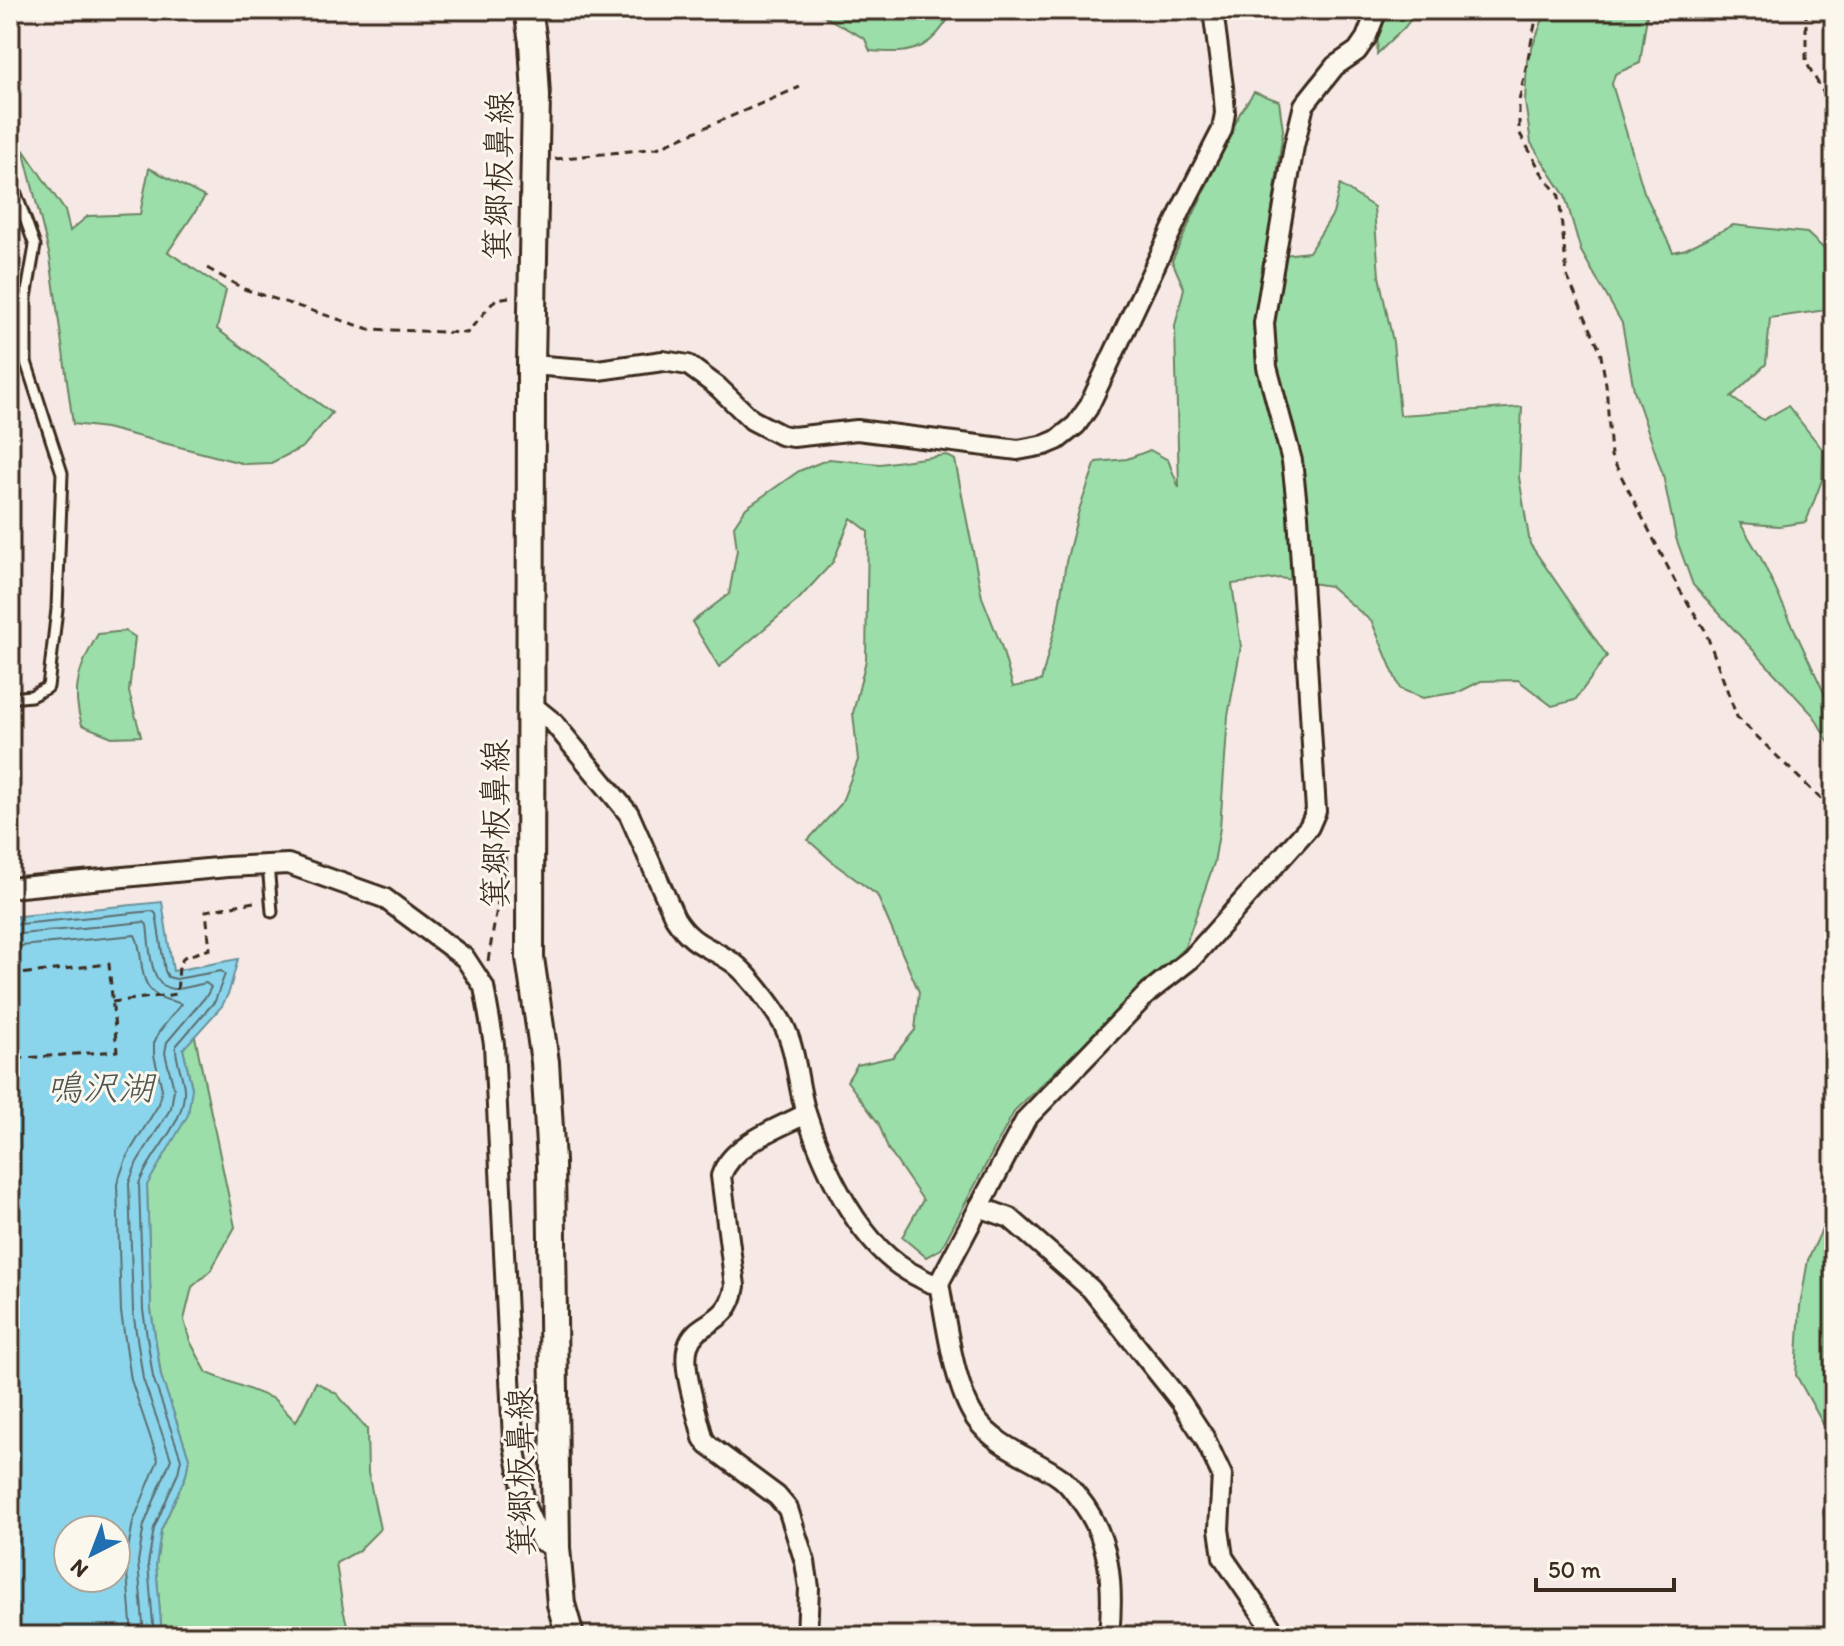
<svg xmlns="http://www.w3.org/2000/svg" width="1844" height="1646" font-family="Itim,'Klee One',sans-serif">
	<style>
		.green { fill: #9bdea9; stroke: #6b8464; stroke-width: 2 }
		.water { fill: #8bd5ec; stroke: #6b919a; stroke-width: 2; fill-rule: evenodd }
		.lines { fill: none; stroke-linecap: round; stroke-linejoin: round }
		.shore { stroke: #5b6e70; stroke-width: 2 }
		.lane-casing { stroke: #3b2a1e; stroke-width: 15 }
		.street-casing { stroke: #3b2a1e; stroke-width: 24 }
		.secondary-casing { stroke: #3b2a1e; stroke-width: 32 }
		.path { stroke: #3b2a1e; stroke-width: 3; stroke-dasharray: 8 6; stroke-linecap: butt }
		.lane { stroke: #fbf7ec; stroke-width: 9 }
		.street { stroke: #fbf7ec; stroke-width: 18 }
		.secondary { stroke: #fbf7ec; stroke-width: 26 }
		.labels { text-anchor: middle; stroke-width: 6; stroke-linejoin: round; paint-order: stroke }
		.street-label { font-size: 34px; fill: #3b2a1e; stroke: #fbf7ec }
		.water-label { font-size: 36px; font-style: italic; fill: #4f5552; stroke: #fbf7ec }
	</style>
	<rect width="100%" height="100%" fill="#f6e8e4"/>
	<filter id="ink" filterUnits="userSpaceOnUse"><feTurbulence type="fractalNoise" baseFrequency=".0125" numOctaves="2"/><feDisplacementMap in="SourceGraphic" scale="16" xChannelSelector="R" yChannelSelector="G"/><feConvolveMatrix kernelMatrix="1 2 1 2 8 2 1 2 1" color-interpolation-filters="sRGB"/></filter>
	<g filter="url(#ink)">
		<g class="green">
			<path d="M813,10H957C948,17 944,27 936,35C918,55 895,53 870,51L865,39Z"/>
			<path d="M1389,10H1418L1404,28L1377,54L1378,37Z"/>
			<path d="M1541,10H1632L1647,15L1640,63L1615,74L1612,84L1644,192L1673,252L1686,249L1733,225L1807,233L1834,258V309L1770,318L1766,364L1731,397L1763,420L1788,406L1823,450L1822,480L1806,522L1779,526L1740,523L1761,558L1834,714V752L1814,716L1693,585L1676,538L1663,475L1634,390L1622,323L1581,251L1565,196L1531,143L1525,102L1527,61L1543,19Z"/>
			<path d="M1254,92L1279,101L1283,130L1266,257L1309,252L1333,214L1340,185L1374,207L1379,276L1393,342L1400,415L1522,407L1519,477L1530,544L1607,656L1575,700L1552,706L1518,680L1481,681L1459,692L1423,698L1400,689L1372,622L1330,586L1280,578L1232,584L1241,646L1228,716L1220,828L1214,863L1185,947L1015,1110L941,1249L926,1257L902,1237L923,1200L888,1149L879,1124L847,1081L857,1065L893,1057L915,1030L919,992L877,895L836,865L808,840L841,804L858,760L853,713L866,660L868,531L851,518L833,562L798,600L719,667L692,622L729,594L737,550L734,526L746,508L799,471L829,459L880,464L946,455L955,460L982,597L1001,645L1013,687L1041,681L1057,620L1066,562L1079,510L1096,462L1127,459L1150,450L1168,460L1179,488L1175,326L1184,288L1172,261L1240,113Z"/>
			<path d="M23,149L65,211L70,231L88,216L140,214L149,168L205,197L168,252L226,290L217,329L332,413L303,447L271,463L245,464L106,428L73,424L50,257Z"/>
			<path d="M126,631L135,637L129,692L141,736L112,737L82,725C70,689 80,665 98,634Z"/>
			<path d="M193,1027L235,1227L211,1270L192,1287L184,1320L190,1341L207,1373L274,1399L296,1422L316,1382L337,1394L367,1429L368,1473L380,1529L358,1551L336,1563L343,1609L350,1636H162L156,1565L161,1530L186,1475L189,1458L161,1376L151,1310L147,1185L192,1088L183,1049Z"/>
			<path d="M1834,1213V1452L1827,1431L1796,1375L1800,1306L1808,1260L1823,1227Z"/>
			<path d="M1834,1494V1563L1823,1512Z"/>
		</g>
		<path class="water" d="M162,902L173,971L238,959L229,992L222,1006L183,1049L192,1088L188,1115L147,1185L151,1310L161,1376L189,1458L186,1475L161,1530L156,1565L162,1636H10V917ZM68,1530H116V1578H68Z"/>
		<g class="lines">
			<g class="shore">
				<path d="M10,925L153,911L156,914L165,971L168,977L176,979L221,971L225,974L215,1001L176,1046C175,1060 183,1074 184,1089C186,1124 150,1152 139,1184L143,1310L153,1377L181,1459L178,1473L154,1528L148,1564L154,1636"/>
				<path d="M10,935L144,922L147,925C150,944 148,989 175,989C185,989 196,985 206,983L211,987L207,995L167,1042L165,1053L174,1089L171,1108L137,1162L129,1183L133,1311L143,1379L171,1459L144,1525L138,1562L144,1636"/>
				<path d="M10,947L135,935C145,953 136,982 157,995C164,1001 174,1000 181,1004L159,1032L154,1043V1055L162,1089L159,1104L127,1156L117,1184L121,1312L131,1380L158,1460L133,1522L126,1560L132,1636"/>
			</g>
			<defs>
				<g id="lane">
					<path d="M10,177L35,246L26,298V362L62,473L57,609L48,687L31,696L10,698"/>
					<path d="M268,864L272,912"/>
				</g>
				<g id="street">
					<path d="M531,365L598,370L663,361L688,365L718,387L752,420L781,435L793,437L857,430L1018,450L1045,445L1057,440L1076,425L1088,408L1184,204L1222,130L1225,113L1223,87L1213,10"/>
					<path d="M532,705L553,722L629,814L675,918C693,946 707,945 732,962C748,973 773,1007 783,1024C797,1050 797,1084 806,1113C824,1169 861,1250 917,1276C925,1280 931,1285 939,1283L1026,1119L1149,992L1192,958L1309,827L1316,811L1298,515L1292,461L1267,367L1264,323L1294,146L1304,105L1335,66L1357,51L1366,38L1377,10"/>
					<path d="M10,888L227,867L288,864L384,898L465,958L484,987L494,1044L513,1440L526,1508L541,1541L556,1548"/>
					<path d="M806,1114C778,1128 732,1144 721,1176L735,1286C729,1327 696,1319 688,1346C681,1368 698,1415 703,1438L708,1445L777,1496L788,1509L805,1562L809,1588L807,1636"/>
					<path d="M979,1207L1010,1218L1091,1289L1181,1402L1204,1437L1222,1475L1219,1529L1223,1557L1277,1636"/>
					<path d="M939,1283C946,1321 954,1388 976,1419C997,1448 1034,1458 1061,1478C1068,1483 1073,1491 1078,1497C1111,1537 1114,1586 1109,1636"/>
				</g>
				<path id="secondary" d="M528,10L533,42L536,96L531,365L530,958L545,1062L551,1162L556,1548L561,1604L570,1636"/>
			</defs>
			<use href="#lane" class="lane-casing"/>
			<use href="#street" class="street-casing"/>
			<use href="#secondary" class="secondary-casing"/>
			<g class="path">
				<path d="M1538,10L1519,101V132L1541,172L1559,196L1567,276L1600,350L1606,384L1611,456L1678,587L1705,630L1737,717L1831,809L1834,818"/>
				<path d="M1806,10V62L1834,111"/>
				<path d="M555,159L657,148L800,87"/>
				<path d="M207,268L244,289L369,329L467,333L496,299L509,297"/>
				<path d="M488,961L506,855"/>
				<path d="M10,975L109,964L117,1051L10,1059"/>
				<path d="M112,1002L177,994L179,966L184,957L210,949L206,911L259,901"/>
			</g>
			<use href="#lane" class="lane"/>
			<use href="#street" class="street"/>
			<use href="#secondary" class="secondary"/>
		</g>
	</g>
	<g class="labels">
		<g class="street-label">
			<text transform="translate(498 176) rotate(-89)" y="12">箕郷板鼻線</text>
			<text transform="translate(495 824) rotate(-90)" y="12">箕郷板鼻線</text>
			<text transform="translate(520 1472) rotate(-91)" y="12">箕郷板鼻線</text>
		</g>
		<g class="water-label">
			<text x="100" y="1100">鳴沢湖</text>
		</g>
	</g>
	<rect width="1844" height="1646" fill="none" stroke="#fbf7ec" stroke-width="40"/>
	<rect x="20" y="20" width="1804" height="1606" fill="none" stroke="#3b2a1e" stroke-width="3" filter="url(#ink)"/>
	<g transform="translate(92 1554) rotate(222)"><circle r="38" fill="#fbf7ec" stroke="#aea59a" stroke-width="2"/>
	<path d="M0-6L14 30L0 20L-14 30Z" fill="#1f6fb2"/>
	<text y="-12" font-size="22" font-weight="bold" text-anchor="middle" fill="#3b2a1e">N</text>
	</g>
	<path d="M1536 1578v12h138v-12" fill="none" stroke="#3b2a1e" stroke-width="4"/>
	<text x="1548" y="1578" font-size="24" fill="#3b2a1e" stroke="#fbf7ec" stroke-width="6" paint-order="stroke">50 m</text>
</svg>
